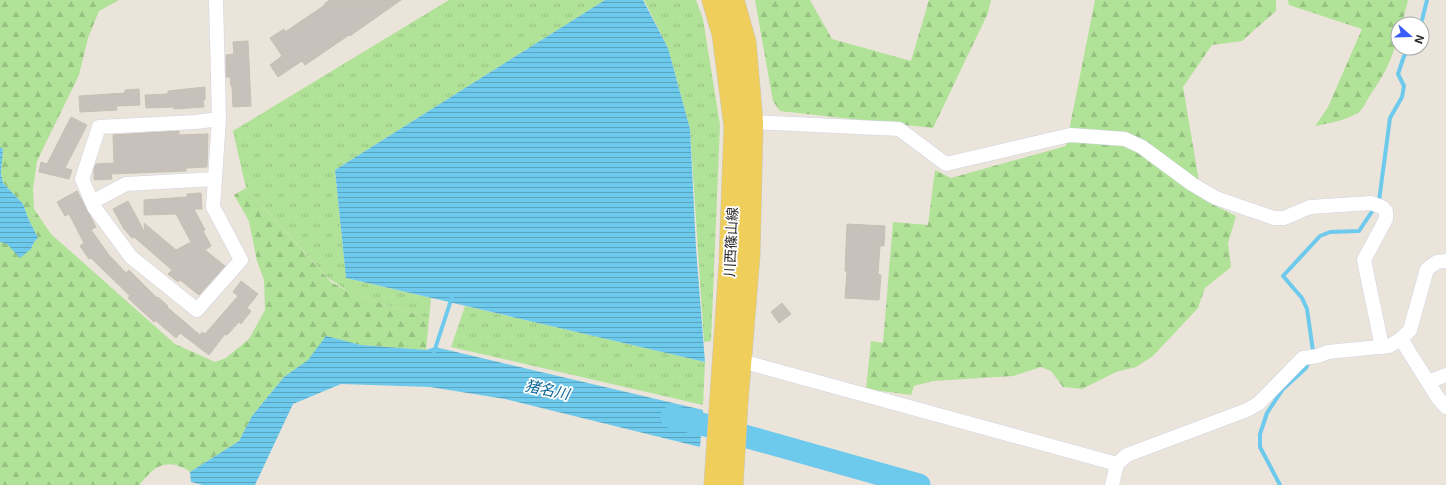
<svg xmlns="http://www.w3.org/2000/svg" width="1446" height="485" font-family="Inter,'Noto Sans JP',sans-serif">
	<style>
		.grass { fill: url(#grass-tufts) }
		.forest { fill: url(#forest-firs) }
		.water { fill: url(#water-rules) }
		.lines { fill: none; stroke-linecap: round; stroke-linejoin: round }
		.stream { stroke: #6dcaed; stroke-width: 4 }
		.river { stroke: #6dcaed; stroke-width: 23 }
		.building { fill: #c6c1ba; stroke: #c6c0b4 }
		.minor-casing { stroke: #d0d3e2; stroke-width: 15 }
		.primary-casing { stroke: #c7c7c7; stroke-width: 23 }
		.minor { stroke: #fff; stroke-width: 14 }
		.primary { stroke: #efce5b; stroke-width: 22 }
		.labels { text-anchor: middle; stroke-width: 3.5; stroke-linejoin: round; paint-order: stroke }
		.street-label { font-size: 14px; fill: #292929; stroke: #fff }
		.water-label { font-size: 15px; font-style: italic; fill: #0e6798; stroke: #fff }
	</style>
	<defs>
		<pattern id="grass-tufts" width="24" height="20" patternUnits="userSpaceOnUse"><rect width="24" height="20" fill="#b0e297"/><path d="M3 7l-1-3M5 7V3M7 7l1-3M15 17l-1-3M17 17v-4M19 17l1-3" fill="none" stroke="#97c282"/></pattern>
		<pattern id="forest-firs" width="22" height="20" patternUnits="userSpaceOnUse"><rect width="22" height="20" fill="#b0e297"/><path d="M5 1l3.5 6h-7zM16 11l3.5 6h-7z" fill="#97c282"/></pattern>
		<pattern id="water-rules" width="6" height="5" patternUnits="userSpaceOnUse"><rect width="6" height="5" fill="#6dcaed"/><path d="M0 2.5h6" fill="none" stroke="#5aa4c0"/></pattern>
	</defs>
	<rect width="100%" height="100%" fill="#ebe4da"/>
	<g class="grass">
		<path d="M449,0H605L335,170L346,278L431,298L429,319L351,293L328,278L246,188L233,131Z"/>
		<path d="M644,0H696L703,19L720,125L711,341L704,342L690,129L668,48Z"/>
		<path d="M465,306L705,362L703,405L451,347Z"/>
	</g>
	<g class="forest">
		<path d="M0,0H119L99,11L88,38L79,75L37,161L33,189L34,209L51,234L175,344L215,362L226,358L249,339L265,310L264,280L257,261L249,221L234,195L246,188L331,282L351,293L429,319L426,350L361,345L326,337L309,360L284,377L252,416L239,441L190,472C186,468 181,467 176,465C159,461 149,473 139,485H0V242L31,249L34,242L38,238L28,218L23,204L3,183L1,173L3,149L0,147Z"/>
		<path d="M755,0H810L832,39L911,61L929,0H991L988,13L933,128L780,111L773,101Z"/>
		<path d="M1095,0H1276V11L1242,41L1212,45L1183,87L1202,199L1236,216L1228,243L1231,267L1205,288L1198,308L1153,356L1136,367L1116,372L1082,389L1063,387L1051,371L1041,367L1013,376L933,381L914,386L911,395L866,389L871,341L883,343L893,222L928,225L935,170L951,178L1066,146Z"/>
		<path d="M1288,0H1408L1402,24H1398C1398,52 1384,75 1369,97C1366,102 1363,109 1359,112C1346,121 1329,123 1315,126L1328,107L1362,29L1289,5Z"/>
	</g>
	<g class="water">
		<path d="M605,0H643L668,48L690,129L696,248L705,362L346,278L335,170Z"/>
		<path d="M0,147L3,149L1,173L3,183L23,204L28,218L38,238L34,242L31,249L20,258L7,244L0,242Z"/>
		<path d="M326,336L361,345L426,350L435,347L703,410L700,447L505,399L430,387L341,384L293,404L255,485H203L191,482L190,472L239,441L252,416L284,377L308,360Z"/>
	</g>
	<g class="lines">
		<g class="stream">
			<path d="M1421,24L1427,0"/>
			<path d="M434,352L452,297"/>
			<path d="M1311,355L1313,351L1307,309L1302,298L1283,276L1320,236L1330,232L1359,231L1379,201L1390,118L1402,97L1404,86L1398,74L1404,56L1411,48"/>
			<path d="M1280,485L1260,447V434L1267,413L1283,389L1306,368L1309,361"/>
		</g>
		<path class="river" d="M672,417L709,426L919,485"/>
	</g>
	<g class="building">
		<path d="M330,0H401L350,36L349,35L305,65L302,61L278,77L270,65L282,56L270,38L284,29L285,32L325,5L324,4Z"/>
		<path d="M248,41L251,106L233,107L232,86H231L230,77H226V55L234,54L233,42Z"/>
		<path d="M205,87V100H203L204,107L174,109V107L146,108L145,95L168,94V91Z"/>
		<path d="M139,89L140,105L116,106L117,110L80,112L79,96L125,93V90Z"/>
		<path d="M71,117L87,125L65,168L72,170L69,179L39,172L41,162L47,164Z"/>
		<path d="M179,131V135L208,134L207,167L186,168V171L111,174L112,179L94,180V169L96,164L114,163L113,135Z"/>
		<path d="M77,191L96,227L91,230L109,255L126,273L129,270L157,298L158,297L168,306L167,307L200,335L202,332L205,334L238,296L233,292L241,281L258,294L247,308L251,311L241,324L239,322L227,335L225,334L209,355L180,333L176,338L155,320L154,322L128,298L130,296L91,258L89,259L80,246L84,243L69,214L65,216L57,202Z"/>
		<path d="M201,193L202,209H194L205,230L203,231L211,246L205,250L225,266L199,295L180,280L178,282L168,274L172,270L134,237L132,238L124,229L113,209L128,201L145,233L144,223L176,250L191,242L176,214L144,215V200L187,197V194Z"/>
		<path d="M847,224L885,226L884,246H880L878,274L881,275L879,300L845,298L847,271H845Z"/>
		<path d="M782,303L791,314L779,323L771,312Z"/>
	</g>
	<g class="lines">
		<defs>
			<g id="minor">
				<path d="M216,0L219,119L213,207L241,260L197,310L131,257L94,207L82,179L99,127L196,122L219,119"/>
				<path d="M752,122L899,129L946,164L1070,135L1125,139L1142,147L1192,184L1216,198L1274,218H1284L1310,207L1371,203L1382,207L1386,211V219L1364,260L1382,347"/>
				<path d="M92,202L126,184L215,179"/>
				<path d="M1401,339L1438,398L1446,407"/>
				<path d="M741,361L1117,464"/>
				<path d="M1428,382L1446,375"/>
				<path d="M1112,485L1117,464L1127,455L1247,410L1259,403L1303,358L1318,356L1328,352L1389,346L1401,339L1410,330L1427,269L1437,262L1446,261"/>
			</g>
			<g id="primary">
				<path d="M713,0L723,34L735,126L730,263L715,485"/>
				<path d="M732,485L737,402L749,255L752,122L745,42L733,0"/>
			</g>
		</defs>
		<use href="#minor" class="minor-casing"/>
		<use href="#primary" class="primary-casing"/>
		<use href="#minor" class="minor"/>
		<use href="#primary" class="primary"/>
	</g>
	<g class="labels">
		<g class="street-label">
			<text transform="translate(731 242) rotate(-87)" y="5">川西篠山線</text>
		</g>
		<g class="water-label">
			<text transform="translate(547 390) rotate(12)" y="5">猪名川</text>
		</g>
	</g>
	<g transform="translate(1410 36) rotate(110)"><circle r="19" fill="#ffffff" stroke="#a9a9a9"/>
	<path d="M0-3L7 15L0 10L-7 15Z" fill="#3a5cf9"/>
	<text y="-6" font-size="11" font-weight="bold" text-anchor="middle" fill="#292929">N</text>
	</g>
</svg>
